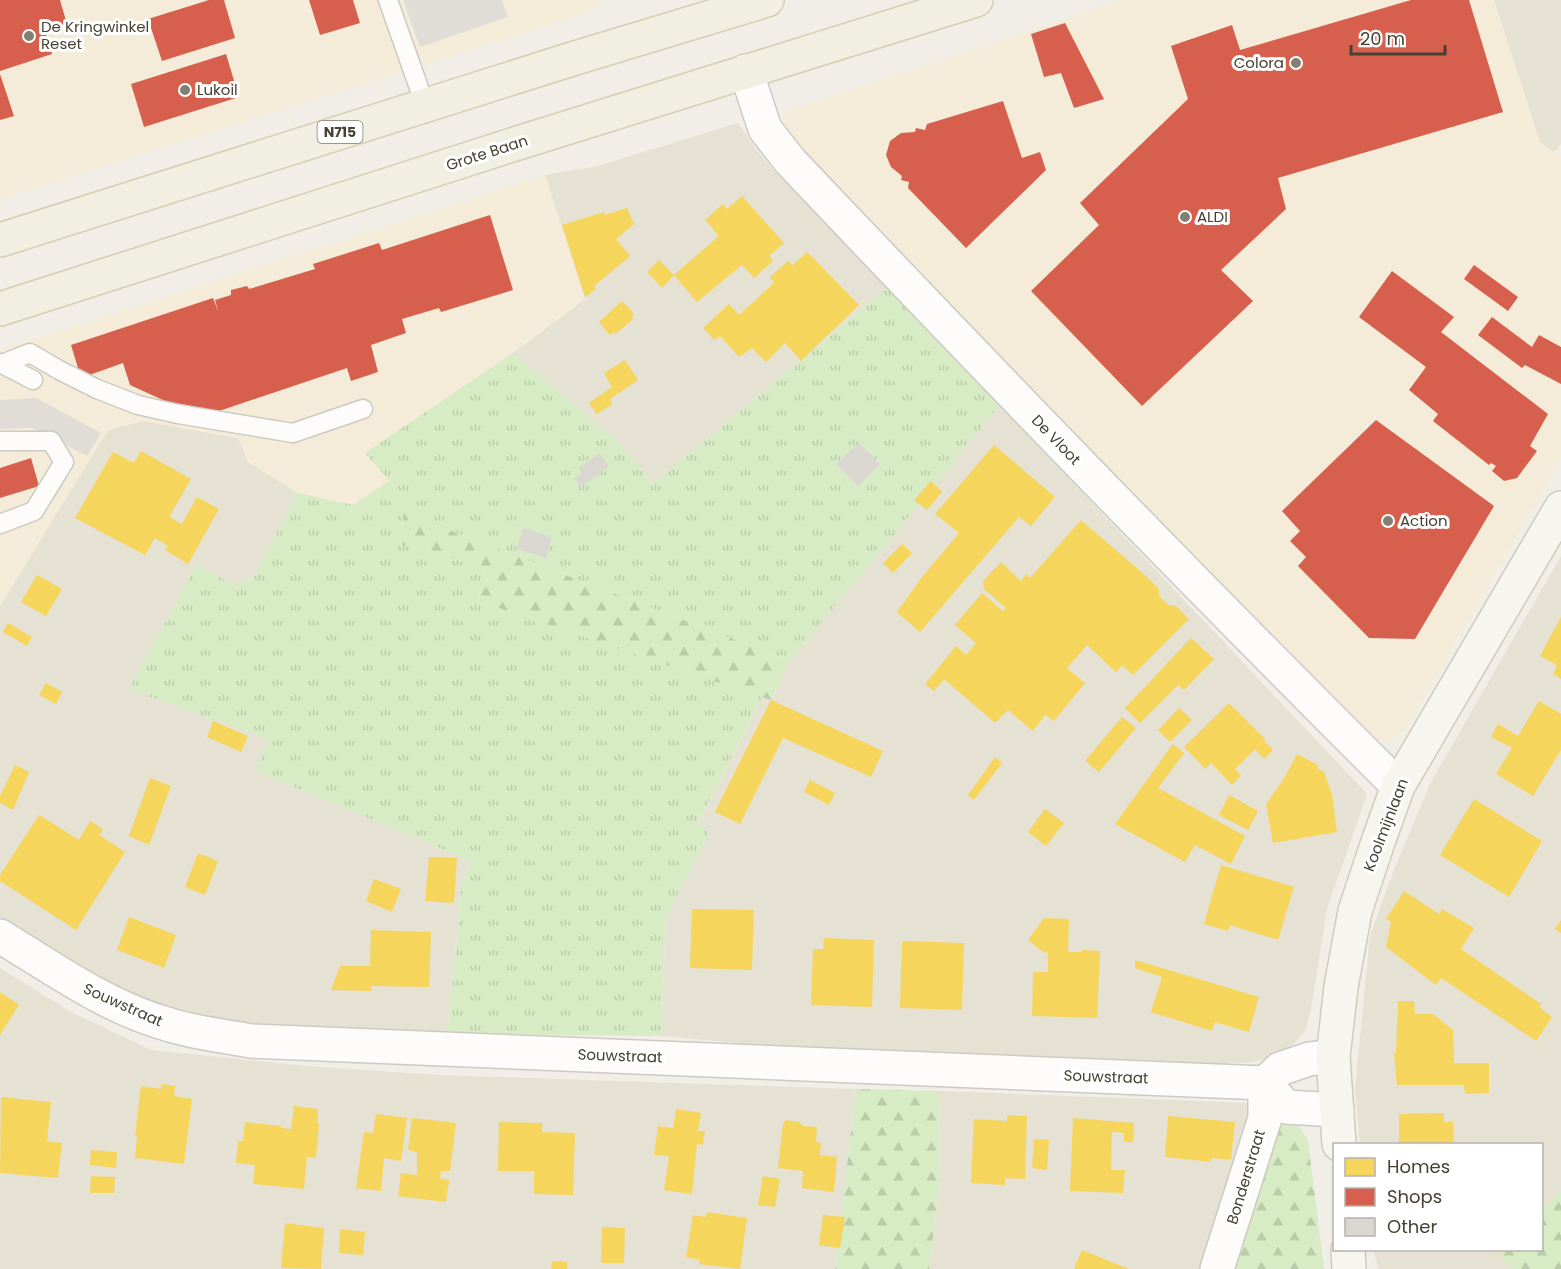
<svg xmlns="http://www.w3.org/2000/svg" width="1561" height="1269" font-family="Poppins,sans-serif">
	<style>
		.residential { fill: #e5e1d3 }
		.commercial { fill: #f4ecd8 }
		.grass { fill: url(#grass-tufts) }
		.forest { fill: url(#forest-firs) }
		.parking { fill: #dfddd6 }
		.homes { fill: #f6d55c }
		.shops { fill: #d6604d }
		.building { fill: #d9d7cf }
		.lines { fill: none; stroke-linecap: round; stroke-linejoin: round }
		.lane-casing { stroke: #cccac2; stroke-width: 21 }
		.street-casing { stroke: #cccac2; stroke-width: 36 }
		.secondary-casing { stroke: #cfccbd; stroke-width: 36 }
		.primary-casing { stroke: #d4ceb2; stroke-width: 36 }
		.lane { stroke: #fdfcfb; stroke-width: 18 }
		.street { stroke: #fdfcfb; stroke-width: 33 }
		.secondary { stroke: #f6f5ee; stroke-width: 33 }
		.primary { stroke: #f1efe2; stroke-width: 33 }
		.poi-dot { fill: #827e72; stroke: #fff; stroke-width: 2 }
		.labels { text-anchor: middle; stroke-width: 6; stroke-linejoin: round; paint-order: stroke }
		.shield { fill: #fff; stroke: #7e7a70; stroke-width: 1.5 }
		.shield-label { font-size: 14px; font-weight: bold; fill: #464133 }
		.poi-label { font-size: 15px; fill: #464133; stroke: #fff; text-anchor: start }
		.street-label { font-size: 15px; fill: #464133; stroke: #fff }
	</style>
	<defs>
		<pattern id="grass-tufts" width="24" height="20" patternUnits="userSpaceOnUse" patternTransform="scale(1.5)"><rect width="24" height="20" fill="#d7ecc4"/><path d="M3 7l-1-3M5 7V3M7 7l1-3M15 17l-1-3M17 17v-4M19 17l1-3" fill="none" stroke="#bacca9"/></pattern>
		<pattern id="forest-firs" width="22" height="20" patternUnits="userSpaceOnUse" patternTransform="scale(1.5)"><rect width="22" height="20" fill="#d7ecc4"/><path d="M5 1l3.5 6h-7zM16 11l3.5 6h-7z" fill="#bacca9"/></pattern>
	</defs>
	<rect width="100%" height="100%" fill="#f0eee6"/>
	<g class="residential">
		<path d="M1494,0H1561V144L1554,152L1540,142Z"/>
		<path d="M738,123L757,151L776,173L887,288L653,484L620,444L513,353L585,299L545,175L598,166Z"/>
		<path d="M1000,405L1367,794L1327,909L1311,1009L1305,1031L1286,1053L1253,1062L1180,1066L938,1057L773,1046L661,1036L666,917L709,832L698,825L763,695L772,699L790,661Z"/>
		<path d="M143,421L238,438L248,462L298,493L253,577L234,584L196,566L269,740L256,771L471,861L462,883L447,1034L240,1025L195,1017L137,997L70,964L0,919V606L108,430Z"/>
		<path d="M1561,556V1269H1379L1373,1250H1542V1144H1360L1355,1089L1370,936L1395,867L1431,782Z"/>
		<path d="M0,968L71,1012L151,1050L307,1066L439,1075L856,1089L835,1269H0Z"/>
		<path d="M939,1091L1247,1103L1252,1120L1203,1269H929L940,1181Z"/>
	</g>
	<g class="commercial">
		<path d="M0,0H603L587,13L0,199Z"/>
		<path d="M1122,0H1494L1540,142L1561,158V459L1404,731L1389,742L1363,735L788,138L785,130L783,112L966,53Z"/>
		<path d="M545,175L585,299L513,353L366,452L390,481L353,505L298,493L248,462L238,438L143,421L108,430L0,606V350Z"/>
	</g>
	<path class="grass" d="M887,288L1000,405L790,661L404,513L400,544L485,567L478,601L763,695L698,824L709,832L666,917L661,1036L447,1034L462,883L471,861L256,771L268,739L129,689L196,565L233,584L253,577L298,493L353,505L389,481L365,453L513,353L620,444L653,484Z"/>
	<g class="forest">
		<path d="M404,513L790,661L771,700L478,601L485,567L400,544Z"/>
		<path d="M856,1089L939,1091L940,1181L929,1269H835Z"/>
		<path d="M1283,1122L1297,1123L1308,1141L1324,1269H1229L1271,1134Z"/>
		<path d="M1561,1190V1269H1514L1498,1255L1504,1250H1542V1210Z"/>
	</g>
	<g class="parking">
		<path d="M403,0H502L508,17L420,47Z"/>
		<path d="M36,398L101,433L87,456L32,428L0,429V400Z"/>
	</g>
	<g class="homes">
		<path d="M742,196L784,243L769,256L773,261L754,278L742,265L697,302L674,275L719,236L705,220L723,204L727,209Z"/>
		<path d="M627,208L634,224L616,239L630,256L594,286L596,289L585,297L562,225L604,212L605,215Z"/>
		<path d="M807,252L859,305L801,361L785,343L766,362L752,348L739,357L720,336L714,340L703,328L729,304L739,315L774,283L770,277L788,261L793,265Z"/>
		<path d="M659,260L674,275L662,288L647,272Z"/>
		<path d="M622,301L634,314L632,317L633,319L616,334L614,332L610,335L599,322Z"/>
		<path d="M625,360L638,380L610,399L612,404L597,414L589,403L612,387L604,373Z"/>
		<path d="M994,445L1055,497L1031,526L1019,517L920,632L897,612L922,577L959,533L935,514Z"/>
		<path d="M141,451L191,479L169,517L182,524L197,497L219,509L188,564L165,550L168,546L155,538L145,555L75,518L113,452L134,463Z"/>
		<path d="M931,481L942,492L927,510L914,500Z"/>
		<path d="M1081,520L1147,577L1159,589V596L1168,605L1176,606L1189,619L1133,675L1122,665L1116,672L1087,645L1067,668L1085,683L1054,721L1045,715L1033,731L1008,710L996,722H994L944,679L934,691L925,684L956,646L966,655L976,643L955,625L982,593L1003,611L1006,608L984,589L983,581L1001,562L1021,581L1026,574L1030,578Z"/>
		<path d="M902,544L912,553L893,573L883,563Z"/>
		<path d="M37,575L62,589L46,616L21,602Z"/>
		<path d="M1561,617V679L1553,674L1557,665L1540,656Z"/>
		<path d="M8,623L32,637L27,646L3,632Z"/>
		<path d="M1191,638L1214,659L1184,690L1178,685L1140,723L1125,708Z"/>
		<path d="M46,683L62,692L56,704L39,695Z"/>
		<path d="M771,700L883,751L871,777L783,738L740,824L715,812Z"/>
		<path d="M1539,701L1561,714V750L1533,796L1496,774L1512,748L1491,737L1498,724L1518,736Z"/>
		<path d="M1229,703L1265,739L1264,741L1273,750L1264,759L1255,749L1235,769L1241,775L1232,785L1211,763L1205,769L1184,747Z"/>
		<path d="M1179,708L1192,720L1170,742L1158,730Z"/>
		<path d="M1122,717L1136,728L1099,772L1085,761Z"/>
		<path d="M213,721L248,736L241,752L207,737Z"/>
		<path d="M1173,744L1184,753L1158,788L1245,836L1231,864L1195,845L1185,862L1115,824Z"/>
		<path d="M1297,754L1318,765L1317,768L1324,772L1332,794L1337,832L1273,843L1266,804L1283,780Z"/>
		<path d="M995,757L1002,763L974,800L968,795Z"/>
		<path d="M15,765L29,772L13,810L0,803V796Z"/>
		<path d="M150,778L171,786L149,845L129,836Z"/>
		<path d="M810,780L835,793L829,805L804,792Z"/>
		<path d="M1229,795L1258,811L1248,830L1219,815Z"/>
		<path d="M1474,799L1542,841L1509,897L1440,855Z"/>
		<path d="M1045,809L1064,823L1046,846L1028,832Z"/>
		<path d="M39,815L79,840L90,821L103,829L99,835L125,852L76,930L0,881V875Z"/>
		<path d="M198,853L218,861L205,895L185,887Z"/>
		<path d="M429,857L457,858L454,903L425,901Z"/>
		<path d="M1221,865L1294,887L1278,940L1230,925L1228,931L1204,924Z"/>
		<path d="M374,879L401,889L392,912L366,901Z"/>
		<path d="M1404,891L1439,914L1442,909L1474,928L1461,949L1541,1004L1539,1007L1552,1017L1536,1041L1441,978L1436,985L1386,947L1391,922L1386,919Z"/>
		<path d="M692,909L754,910L752,970L690,968Z"/>
		<path d="M129,917L176,935L164,968L117,950Z"/>
		<path d="M1044,918L1069,919L1068,952H1082V950L1100,951L1097,1018L1032,1016L1033,972H1048V953L1043,952L1028,940Z"/>
		<path d="M1561,920V933L1555,929Z"/>
		<path d="M371,930L431,932L429,987L371,986V991L331,990L340,966H370Z"/>
		<path d="M824,938L874,940L872,1007L811,1005L813,949H823Z"/>
		<path d="M902,941L964,943L962,1010L900,1008Z"/>
		<path d="M1135,960L1259,997L1249,1032L1215,1022L1212,1031L1151,1012L1162,977L1135,968Z"/>
		<path d="M0,992L19,1005L0,1035Z"/>
		<path d="M1398,1001H1414L1415,1014H1433L1453,1030L1454,1063H1489V1093L1465,1094L1464,1085H1397L1394,1053H1396Z"/>
		<path d="M162,1084L175,1086L174,1096L192,1099L184,1164L135,1158L137,1136H135L141,1086L161,1089Z"/>
		<path d="M1,1097L51,1102L47,1141L62,1143L58,1178L0,1173Z"/>
		<path d="M294,1106L318,1109L317,1123L319,1124L316,1158L307,1157L304,1189L253,1184L255,1165L236,1163L238,1141H243L245,1122L281,1126V1128L291,1129Z"/>
		<path d="M676,1109L701,1113L698,1131H705L703,1145L697,1144L692,1194L664,1190L669,1156L654,1155L658,1126L673,1128Z"/>
		<path d="M1444,1113V1122H1453L1454,1144H1399V1114Z"/>
		<path d="M376,1114L407,1118L401,1161L384,1158L381,1191L356,1188L364,1132L373,1133Z"/>
		<path d="M1007,1115L1027,1116L1025,1179L1005,1178V1185L971,1183L974,1119L1007,1121Z"/>
		<path d="M1168,1116L1235,1122L1231,1160L1212,1158L1211,1162L1165,1157Z"/>
		<path d="M412,1118L456,1123L450,1171H441L440,1178L449,1180L446,1202L398,1196L401,1173L417,1175V1152L408,1150Z"/>
		<path d="M1073,1118L1134,1123L1133,1142H1124V1133L1112,1132L1111,1170H1125L1123,1193L1070,1191Z"/>
		<path d="M786,1120L799,1122L803,1126L817,1127L816,1142L821,1143L820,1155L837,1157L834,1192L802,1188L803,1171L778,1168L783,1124Z"/>
		<path d="M499,1122L542,1123V1132L575,1133L573,1195L534,1194V1171H498Z"/>
		<path d="M1034,1139L1049,1140L1047,1170L1032,1168Z"/>
		<path d="M91,1150L117,1152L116,1168L90,1165Z"/>
		<path d="M91,1176L115,1177L114,1193H90Z"/>
		<path d="M763,1176L780,1179L775,1207L758,1205Z"/>
		<path d="M707,1212L747,1218L740,1269L699,1264L700,1260L686,1257L693,1215L706,1217Z"/>
		<path d="M823,1215L845,1217L840,1248L819,1245Z"/>
		<path d="M285,1223L324,1228L321,1269L281,1268Z"/>
		<path d="M602,1227L625,1228L624,1263H601Z"/>
		<path d="M340,1229L365,1232L363,1255L339,1253Z"/>
		<path d="M1082,1250L1129,1269H1074Z"/>
		<path d="M552,1261L567,1262V1269H551Z"/>
	</g>
	<g class="shops">
		<path d="M0,0H60L67,24L45,30L52,54L0,71Z"/>
		<path d="M209,0H224L235,38L162,61L148,19Z"/>
		<path d="M309,0H353L360,23L320,35Z"/>
		<path d="M1411,0H1469L1503,112L1278,178L1286,209L1221,270L1253,301L1142,406L1031,291L1099,225L1080,203L1188,99L1171,46L1232,25L1240,50Z"/>
		<path d="M1065,23L1104,99L1074,108L1061,73L1044,77L1031,34Z"/>
		<path d="M226,54L239,97L144,127L131,84Z"/>
		<path d="M0,74L14,116L0,120Z"/>
		<path d="M1003,101L1022,158L1040,152L1046,170L966,248L908,188L909,182L901,180L902,176L891,167L886,155L890,141L901,133L915,132L916,128L925,130L927,124Z"/>
		<path d="M490,215L513,290L441,312L439,308L402,319L406,333L371,345L378,372L351,381L347,368L219,411L165,401L130,385L123,363L81,378L71,345L213,298L218,311L215,300L231,295V290L247,286L249,289L315,269L313,264L379,243L382,250Z"/>
		<path d="M1474,265L1518,297L1508,311L1464,279Z"/>
		<path d="M1392,271L1454,317L1441,332L1548,414L1530,446L1537,451L1517,478L1504,481L1492,471L1496,466L1491,463L1489,465L1433,421L1438,414L1409,390L1426,367L1359,317Z"/>
		<path d="M1492,317L1532,347L1539,335L1561,347V384L1525,365L1522,368L1478,335Z"/>
		<path d="M1376,420L1494,506L1415,639L1369,638L1298,566L1306,557L1290,541L1300,531L1282,511Z"/>
		<path d="M31,458L39,486L0,498V468Z"/>
	</g>
	<g class="building">
		<path d="M859,443L880,464L858,486L836,464Z"/>
		<path d="M600,453L609,466L581,487L574,478L582,473L579,468Z"/>
		<path d="M523,528L552,537L546,558L517,549Z"/>
	</g>
	<g class="lines">
		<defs>
			<g id="lane">
				<path d="M388,0L425,105"/>
				<path d="M0,363L33,380"/>
				<path d="M2,364L30,353L59,370L97,389L138,405L178,414L293,433L363,409"/>
				<path d="M0,441H51L64,462L34,511L0,524"/>
			</g>
			<g id="street">
				<path d="M746,71L765,129L790,161C990,372 1192,581 1398,786"/>
				<path d="M0,936C54,969 108,1008 170,1025C196,1033 224,1036 251,1041L1265,1083L1280,1069L1309,1059L1333,1056"/>
				<path d="M1265,1083L1286,1107L1337,1110"/>
				<path d="M1217,1269L1265,1118V1083"/>
			</g>
			<g id="secondary">
				<path d="M1339,1144L1333,1056L1341,987L1355,911L1378,842L1398,786L1561,508"/>
				<path d="M1348,1250L1349,1269"/>
			</g>
			<g id="primary">
				<path d="M0,240L572,59L767,0"/>
				<path d="M0,309L518,143L976,0"/>
			</g>
		</defs>
		<use href="#lane" class="lane-casing"/>
		<use href="#street" class="street-casing"/>
		<use href="#secondary" class="secondary-casing"/>
		<use href="#primary" class="primary-casing"/>
		<use href="#lane" class="lane"/>
		<use href="#street" class="street"/>
		<use href="#secondary" class="secondary"/>
		<use href="#primary" class="primary"/>
	</g>
	<g class="poi-dot">
		<circle cx="29" cy="36" r="6"/>
		<circle cx="1296" cy="63" r="6"/>
		<circle cx="185" cy="90" r="6"/>
		<circle cx="1185" cy="217" r="6"/>
		<circle cx="1388" cy="521" r="6"/>
	</g>
	<g class="labels">
		<rect class="shield" x="317.5" y="121" width="45" height="22" rx="4.5"/>
		<g class="shield-label">
			<text x="340" y="137">N715</text>
		</g>
		<g class="poi-label">
			<text x="41" y="32">De Kringwinkel<tspan x="41" dy="17">Reset</tspan></text>
			<text x="1284" y="68" text-anchor="end">Colora</text>
			<text x="197" y="95">Lukoil</text>
			<text x="1197" y="222">ALDI</text>
			<text x="1400" y="526">Action</text>
		</g>
		<g class="street-label">
			<text transform="translate(487 153) rotate(-18)" y="5">Grote Baan</text>
			<text transform="translate(1056 440) rotate(46)" y="5">De Vloot</text>
			<text transform="translate(1386 825) rotate(-69)" y="5">Koolmijnlaan</text>
			<text transform="translate(123 1005) rotate(24)" y="5">Souwstraat</text>
			<text transform="translate(620 1056) rotate(2)" y="5">Souwstraat</text>
			<text transform="translate(1106 1077) rotate(2)" y="5">Souwstraat</text>
			<text transform="translate(1246 1177) rotate(-73)" y="5">Bonderstraat</text>
		</g>
	</g>
	<rect x="1333" y="1143" width="210" height="108" fill="#ffffff" stroke="#b5b3ad" stroke-width="1.5"/>
	<rect x="1345" y="1158" width="30" height="18" fill="#f6d55c" stroke="#b5b3ad" stroke-width="1.5"/>
	<text x="1387" y="1173" font-size="18" fill="#464133">Homes</text>
	<rect x="1345" y="1188" width="30" height="18" fill="#d6604d" stroke="#b5b3ad" stroke-width="1.5"/>
	<text x="1387" y="1203" font-size="18" fill="#464133">Shops</text>
	<rect x="1345" y="1218" width="30" height="18" fill="#d9d7cf" stroke="#b5b3ad" stroke-width="1.5"/>
	<text x="1387" y="1233" font-size="18" fill="#464133">Other</text>
	<path d="M1351 45v9h94v-9" fill="none" stroke="#464133" stroke-width="3"/>
	<text x="1360" y="45" font-size="18" fill="#464133" stroke="#ffffff" stroke-width="4.5" paint-order="stroke">20 m</text>
</svg>
